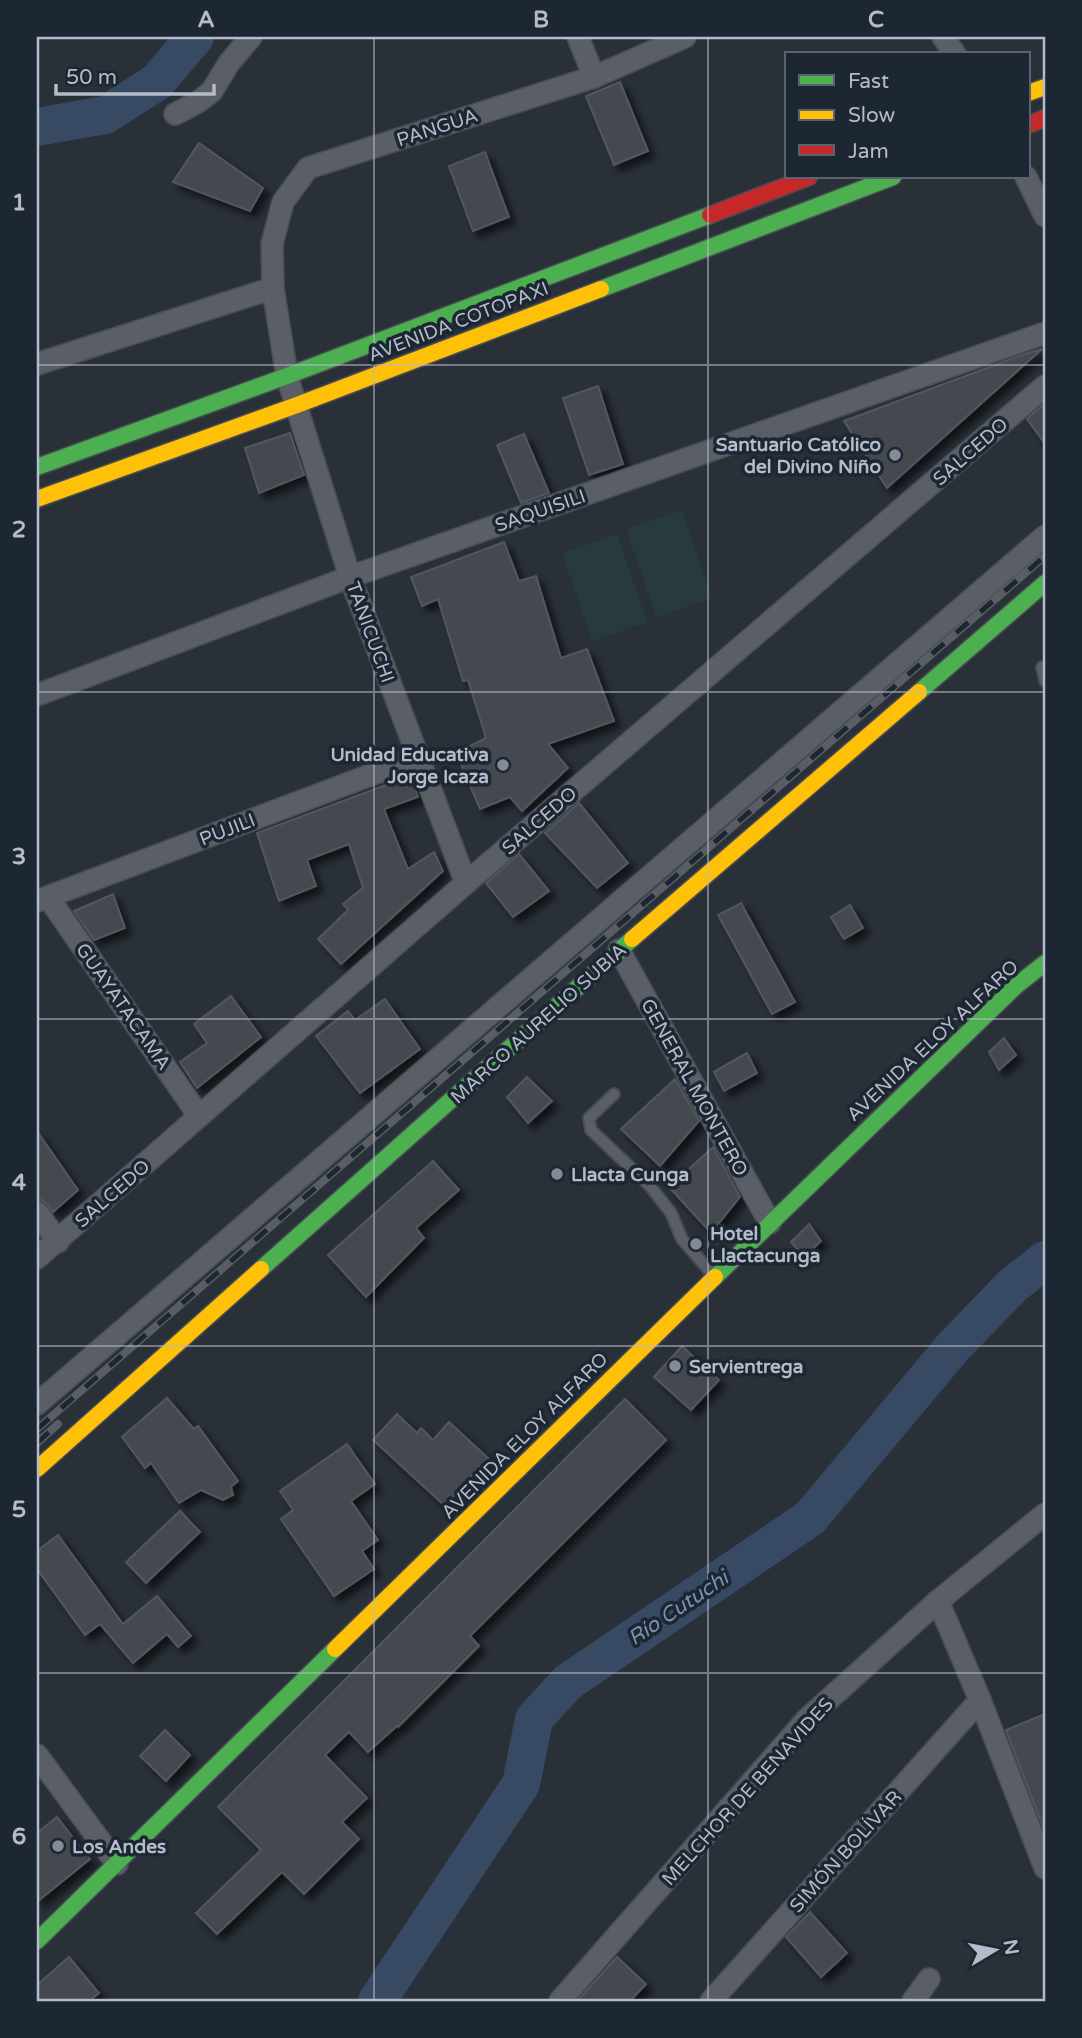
<svg xmlns="http://www.w3.org/2000/svg" width="1082" height="2038" font-family="'Varela Round',sans-serif">
	<style>
		.pitch { fill: #273a3e }
		.lines { fill: none; stroke-linecap: round; stroke-linejoin: round }
		.river { stroke: #384963; stroke-width: 38 }
		.building { fill: #444950; stroke: #52575f; stroke-width: 2; filter: url(#shadow) }
		.lane-casing { stroke: #484c53; stroke-width: 14 }
		.street-casing { stroke: #484c53; stroke-width: 24 }
		.fast-casing { stroke: #484c53; stroke-width: 19 }
		.slow-casing { stroke: #484c53; stroke-width: 19 }
		.jam-casing { stroke: #484c53; stroke-width: 19 }
		.lane { stroke: #5a5e66; stroke-width: 10 }
		.street { stroke: #5a5e66; stroke-width: 21 }
		.fast { stroke: #4caf50; stroke-width: 16 }
		.slow { stroke: #ffc107; stroke-width: 16 }
		.jam { stroke: #c62828; stroke-width: 16 }
		.rail-casing { stroke: #595d64; stroke-width: 8 }
		.rail { stroke: #1d2633; stroke-width: 5; stroke-dasharray: 16; stroke-linecap: butt }
		.grid { fill: none; stroke: #b4bcc9; stroke-width: 2; stroke-opacity: 0.55 }
		.poi-dot { fill: #848b96; stroke: #1d2633; stroke-width: 2.5 }
		.labels { text-anchor: middle; stroke-width: 7; stroke-linejoin: round; paint-order: stroke }
		.street-label { font-size: 19px; fill: #b4bcc9; stroke: #1d2633 }
		.poi-label { font-size: 19px; font-weight: bold; fill: #b4bcc9; stroke: #1d2633; text-anchor: start }
		.water-label { font-size: 21px; font-style: italic; fill: #7c92b1; stroke: #1d2633 }
		.neatline { fill: none; stroke: #b4bcc9; stroke-width: 2.5 }
		.grid-label { font-size: 23px; text-anchor: middle; font-weight: bold; fill: #b4bcc9 }
	</style>
	<defs>
		<filter id="shadow"><feDropShadow dx="6" dy="6" stdDeviation="3.5" flood-color="#0009"/></filter>
	</defs>
	<rect width="100%" height="100%" fill="#2a3038"/>
	<g class="pitch">
		<path d="M682,510L712,598L656,617L626,529Z"/>
		<path d="M617,534L647,622L592,641L562,553Z"/>
	</g>
	<g class="lines">
		<g class="river">
			<path d="M37,127L105,115L157,82L195,37"/>
			<path d="M377,2001L521,1784L534,1719L568,1682L810,1518L953,1347L1012,1286L1045,1260"/>
		</g>
	</g>
	<g class="building">
		<path d="M620,82L648,151L614,165L586,96Z"/>
		<path d="M199,143L263,188L250,211L173,182Z"/>
		<path d="M485,152L509,217L473,231L449,166Z"/>
		<path d="M1042,349L887,488L844,421L1022,355Z"/>
		<path d="M598,386L623,464L589,475L563,398Z"/>
		<path d="M1045,403V444L1027,419Z"/>
		<path d="M290,433L304,475L259,493L245,448Z"/>
		<path d="M524,434L549,493L521,503L497,445Z"/>
		<path d="M504,542L519,581L536,576L561,658L587,649L614,721L548,744L568,768L522,811L510,797L480,809L456,753L486,738L468,680L463,681L438,599L422,606L411,577Z"/>
		<path d="M410,776L418,797L384,809L408,869L434,852L443,871L341,964L318,939L348,910L343,904L363,888L349,844L307,860L316,886L279,901L257,833Z"/>
		<path d="M579,803L628,863L597,888L545,833Z"/>
		<path d="M519,854L549,891L513,917L486,883Z"/>
		<path d="M113,894L125,928L94,940L74,911Z"/>
		<path d="M741,903L795,1002L772,1014L718,915Z"/>
		<path d="M850,905L863,928L844,939L831,917Z"/>
		<path d="M231,996L261,1037L197,1088L180,1062L207,1043L194,1024Z"/>
		<path d="M385,999L420,1049L360,1093L316,1036L348,1011L355,1020Z"/>
		<path d="M1004,1038L1016,1055L999,1070L989,1052Z"/>
		<path d="M747,1053L757,1073L724,1091L714,1072Z"/>
		<path d="M527,1077L552,1101L528,1123L507,1097Z"/>
		<path d="M675,1079L699,1121L660,1166L621,1129Z"/>
		<path d="M37,1131L78,1190L53,1212L47,1204L37,1197Z"/>
		<path d="M713,1147L740,1197L711,1233L669,1187Z"/>
		<path d="M433,1161L459,1190L416,1228L424,1238L366,1297L328,1255Z"/>
		<path d="M809,1224L821,1241L804,1258L791,1242Z"/>
		<path d="M682,1346L719,1380L691,1410L654,1377Z"/>
		<path d="M167,1398L194,1429L198,1426L238,1481L231,1487L233,1495L223,1500L201,1490L179,1503L151,1463L145,1468L122,1437Z"/>
		<path d="M625,1399L666,1440L470,1636L479,1646L398,1727L397,1726L368,1752L349,1732L325,1755L367,1798L342,1822L359,1839L304,1894L282,1872L217,1934L196,1913L261,1850L218,1807Z"/>
		<path d="M397,1414L417,1433L421,1428L433,1440L449,1422L488,1458L445,1506L373,1440Z"/>
		<path d="M347,1444L375,1484L351,1501L378,1540L362,1551L374,1569L334,1596L281,1519L293,1510L280,1491Z"/>
		<path d="M180,1511L200,1532L146,1583L126,1562Z"/>
		<path d="M58,1535L123,1624L157,1596L191,1636L178,1647L167,1634L133,1663L100,1624L85,1635L37,1569V1551Z"/>
		<path d="M1045,1714V1832L1006,1730Z"/>
		<path d="M165,1730L190,1755L166,1781L140,1756Z"/>
		<path d="M57,1817L90,1859L37,1902V1833Z"/>
		<path d="M810,1912L847,1953L821,1977L786,1937Z"/>
		<path d="M69,1957L99,1993L89,2001H37V1985Z"/>
		<path d="M617,1957L646,1984L630,2001H577Z"/>
	</g>
	<g class="lines">
		<defs>
			<g id="lane">
				<path d="M1042,667L1045,681"/>
				<path d="M614,1094L589,1118L591,1130L650,1186L671,1213L682,1239L713,1275"/>
			</g>
			<g id="street">
				<path d="M578,37L594,77"/>
				<path d="M943,37L955,54"/>
				<path d="M175,114L198,102L212,91L229,63L251,37"/>
				<path d="M1026,177L1045,216"/>
				<path d="M37,364L273,288"/>
				<path d="M37,695L350,577L1045,333"/>
				<path d="M466,883L350,577L287,376L273,288L272,244L283,202L308,168L594,77L685,37"/>
				<path d="M48,897L199,1116"/>
				<path d="M37,901L418,757"/>
				<path d="M619,950L770,1223"/>
				<path d="M37,1212L58,1242"/>
				<path d="M37,1258L466,883L1045,386"/>
				<path d="M37,1404L1045,536"/>
				<path d="M938,1601L980,1700L1045,1868"/>
				<path d="M37,1755L117,1864"/>
				<path d="M560,2001L807,1719L938,1601L1045,1514"/>
				<path d="M711,2001L980,1700"/>
				<path d="M913,2001L929,1979"/>
			</g>
			<g id="fast">
				<path d="M601,289L893,177"/>
				<path d="M37,467L287,376L710,215"/>
				<path d="M919,692L1045,583"/>
				<path d="M261,1269L632,939"/>
				<path d="M715,1277L1016,986L1045,963"/>
				<path d="M37,1941L335,1649"/>
			</g>
			<g id="slow">
				<path d="M1028,93L1045,87"/>
				<path d="M37,499L297,405L601,289"/>
				<path d="M632,939L919,692"/>
				<path d="M37,1469L261,1269"/>
				<path d="M335,1649L715,1277"/>
			</g>
			<g id="jam">
				<path d="M1028,125L1045,118"/>
				<path d="M710,215L809,177"/>
			</g>
		</defs>
		<use href="#lane" class="lane-casing"/>
		<use href="#street" class="street-casing"/>
		<use href="#fast" class="fast-casing"/>
		<use href="#slow" class="slow-casing"/>
		<use href="#jam" class="jam-casing"/>
		<use href="#lane" class="lane"/>
		<use href="#street" class="street"/>
		<use href="#fast" class="fast"/>
		<use href="#slow" class="slow"/>
		<use href="#jam" class="jam"/>
		<defs>
			<g id="rail">
				<path d="M37,1429L1045,556"/>
				<path d="M37,1443L58,1424"/>
			</g>
		</defs>
		<use href="#rail" class="rail-casing"/>
		<use href="#rail" class="rail"/>
	</g>
	<path class="grid" d="M374,37V2001M708,37V2001M37,365H1045M37,692H1045M37,1019H1045M37,1346H1045M37,1673H1045"/>
	<g class="poi-dot">
		<circle cx="895" cy="455" r="7"/>
		<circle cx="503" cy="765" r="7"/>
		<circle cx="557" cy="1174" r="7"/>
		<circle cx="696" cy="1244" r="7"/>
		<circle cx="675" cy="1366" r="7"/>
		<circle cx="58" cy="1846" r="7"/>
	</g>
	<g class="labels">
		<g class="street-label">
			<text transform="translate(437 127) rotate(-18)" y="7">PANGUA</text>
			<text transform="translate(458 321) rotate(-21)" y="7">AVENIDA COTOPAXI</text>
			<text transform="translate(970 451) rotate(-41)" y="7">SALCEDO</text>
			<text transform="translate(540 510) rotate(-19)" y="7">SAQUISILI</text>
			<text transform="translate(371 632) rotate(70)" y="7">TANICUCHI</text>
			<text transform="translate(539 820) rotate(-41)" y="7">SALCEDO</text>
			<text transform="translate(227 829) rotate(-21)" y="7">PUJILI</text>
			<text transform="translate(124 1006) rotate(55)" y="7">GUAYATACAMA</text>
			<text transform="translate(538 1023) rotate(-42)" y="7">MARCO AURELIO SUBIA</text>
			<text transform="translate(932 1040) rotate(-43)" y="7">AVENIDA ELOY ALFARO</text>
			<text transform="translate(695 1087) rotate(61)" y="7">GENERAL MONTERO</text>
			<text transform="translate(112 1193) rotate(-41)" y="7">SALCEDO</text>
			<text transform="translate(524 1435) rotate(-45)" y="7">AVENIDA ELOY ALFARO</text>
			<text transform="translate(747 1791) rotate(-48)" y="7">MELCHOR DE BENAVIDES</text>
			<text transform="translate(845 1851) rotate(-48)" y="7">SIMÓN BOLÍVAR</text>
		</g>
		<g class="poi-label">
			<text x="881" y="451" text-anchor="end">Santuario Católico<tspan x="881" dy="22">del Divino Niño</tspan></text>
			<text x="489" y="761" text-anchor="end">Unidad Educativa<tspan x="489" dy="22">Jorge Icaza</tspan></text>
			<text x="571" y="1181">Llacta Cunga</text>
			<text x="710" y="1240">Hotel<tspan x="710" dy="22">Llactacunga</tspan></text>
			<text x="689" y="1373">Servientrega</text>
			<text x="72" y="1853">Los Andes</text>
		</g>
		<g class="water-label">
			<text transform="translate(678 1608) rotate(-34)" y="7">Río Cutuchi</text>
		</g>
	</g>
	<rect width="1082" height="2038" fill="none" stroke="#1d2633" stroke-width="77"/>
	<rect x="785" y="52" width="245" height="126" fill="#1d2633" stroke="#59626f" stroke-width="2"/>
	<rect x="799" y="75" width="35" height="10" fill="#4caf50" stroke="#59626f" stroke-width="2"/>
	<text x="848" y="88" font-size="21" fill="#b4bcc9">Fast</text>
	<rect x="799" y="110" width="35" height="10" fill="#ffc107" stroke="#59626f" stroke-width="2"/>
	<text x="848" y="122" font-size="21" fill="#b4bcc9">Slow</text>
	<rect x="799" y="145" width="35" height="10" fill="#c62828" stroke="#59626f" stroke-width="2"/>
	<text x="848" y="158" font-size="21" fill="#b4bcc9">Jam</text>
	<g transform="translate(995 1950) rotate(80)" stroke="#1d2633" stroke-width="5" paint-order="stroke">
	<path d="M0-5L12 26L0 18L-12 26Z" fill="#b4bcc9"/>
	<text y="-10" font-size="19" font-weight="bold" text-anchor="middle" fill="#b4bcc9">N</text>
	</g>
	<path d="M56 84v10h158v-10" fill="none" stroke="#b4bcc9" stroke-width="3.5"/>
	<text x="66" y="84" font-size="21" fill="#b4bcc9" stroke="#1d2633" stroke-width="5" paint-order="stroke">50 m</text>
	<rect x="38" y="38" width="1006" height="1962" class="neatline"/>
	<g class="grid-label">
		<text x="206" y="27">A</text>
		<text x="541" y="27">B</text>
		<text x="876" y="27">C</text>
		<text x="19" y="210">1</text>
		<text x="19" y="537">2</text>
		<text x="19" y="864">3</text>
		<text x="19" y="1190">4</text>
		<text x="19" y="1517">5</text>
		<text x="19" y="1844">6</text>
	</g>
</svg>
